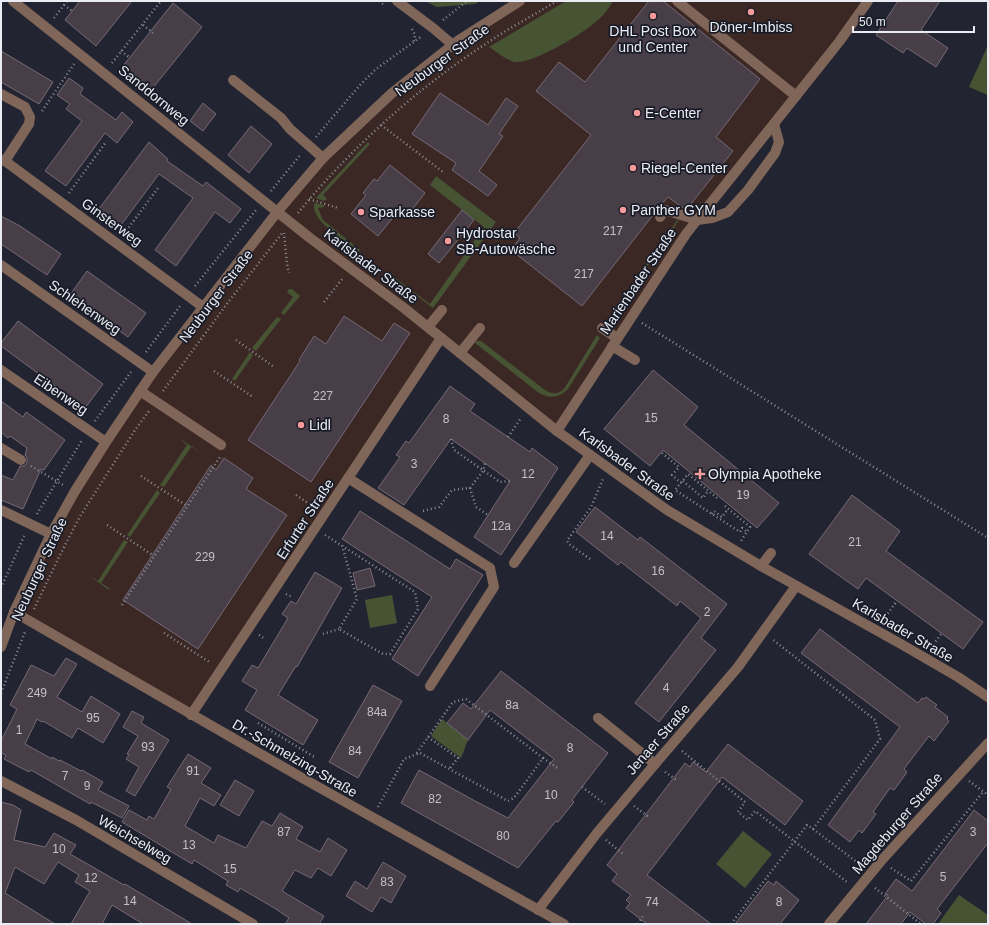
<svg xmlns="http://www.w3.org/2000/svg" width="989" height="925" font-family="Arial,sans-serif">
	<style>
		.commercial { fill: #3b2824 }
		.green { fill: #465434 }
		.building { fill: #483e48; stroke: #756975 }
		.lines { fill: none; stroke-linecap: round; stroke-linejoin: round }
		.path { stroke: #8b8e97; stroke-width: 2.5; stroke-dasharray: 1 3; stroke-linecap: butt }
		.minor { stroke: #806659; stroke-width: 10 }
		.poi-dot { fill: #f59b9c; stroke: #191c27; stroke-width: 1.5 }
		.labels { text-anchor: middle; stroke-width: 3.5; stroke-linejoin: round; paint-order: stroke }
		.number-label { font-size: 12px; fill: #c2c0c9 }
		.poi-label { font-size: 14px; fill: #eaecf4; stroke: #191c27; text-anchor: start }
		.street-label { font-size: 14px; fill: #eaecf4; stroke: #191c27 }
	</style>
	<rect width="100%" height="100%" fill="#222531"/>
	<path class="commercial" d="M520,1H868L686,234L557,431L441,338L191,715L14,612L106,442L278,211L392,93Z"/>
	<g class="green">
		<path d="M425,1H480L475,4L437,7Z"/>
		<path d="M566,1H613C609,8 604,15 598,20C584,33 535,63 516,62C507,61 497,52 489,47Z"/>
		<path d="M988,45V95L969,87Z"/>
		<path d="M368,142L370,144L323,195L327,199L324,201L316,198Z"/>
		<path d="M436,176L496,222L433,308L395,279V278L430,304L484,227L430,185Z"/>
		<path d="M314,203L324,205V207L318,208L323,220L360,250L359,252C346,241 311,222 314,203Z"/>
		<path d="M678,219L679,220L613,318L610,316Z"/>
		<path d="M289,289H292L300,296L284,315L281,313L293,297L287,292Z"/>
		<path d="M277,317L281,319L256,351L252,348Z"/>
		<path d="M597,335L600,338L568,389C559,398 550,399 539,393L475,343L476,341H481L545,390C552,394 557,395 564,389Z"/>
		<path d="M250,352L253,355L235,381L232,379Z"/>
		<path d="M179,438L200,452L191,447L164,487L160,485L187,445Z"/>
		<path d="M157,490L160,493L130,537L127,535Z"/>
		<path d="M124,540L128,542L101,583L109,588V590L88,575L98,581Z"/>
		<path d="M392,595L397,623L370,628L365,600Z"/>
		<path d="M442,719L468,740L461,758L431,736Z"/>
		<path d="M743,831L772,854L745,888L716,864Z"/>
		<path d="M959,895L988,915V924H938Z"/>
	</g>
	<g class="building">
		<path d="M80,1H132L96,46L65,20Z"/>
		<path d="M649,1H663L760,79L716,137L733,151L686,210L668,197L660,206L582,306L511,250L520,238L514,233L591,135L536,91L559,62L585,82Z"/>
		<path d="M898,1H940L921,30L948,48L936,67L907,48L903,53L876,35Z"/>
		<path d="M173,3L202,27L152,89L123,66Z"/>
		<path d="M1,51L53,82L39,104L1,82Z"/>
		<path d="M69,78L83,88L80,94L116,120L122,112L133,122L117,143L105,133L66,186L45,171L82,121L66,109L70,104L57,95Z"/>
		<path d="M440,93L488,125L506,98L518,106L499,134L503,136L479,171L497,185L488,196L452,170L456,163L412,134Z"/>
		<path d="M203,103L216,114L203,131L190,121Z"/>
		<path d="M251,126L272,144L249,173L228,155Z"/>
		<path d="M149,142L168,159L167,161L203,186L206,182L241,209L230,223L215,212L176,266L155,250L193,198L159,174L121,225L99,209Z"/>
		<path d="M390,165L425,193L408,215L400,209L378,236L351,214L366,195L363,193L374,179L377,181Z"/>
		<path d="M462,210L474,220L439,263L428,254Z"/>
		<path d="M1,216L20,226L61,254L47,275L1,244Z"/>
		<path d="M87,271L146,313L128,337L70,295Z"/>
		<path d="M344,316L382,341L394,323L410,333L311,482L248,440L300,361L299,360L314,336L326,344Z"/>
		<path d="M18,321L103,384L85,408L1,346V343Z"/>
		<path d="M653,370L698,407L684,425L779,503L757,528L663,450L650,466L604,429Z"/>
		<path d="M450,386L475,404L470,411L530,452L532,448L558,468L501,555L474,537L510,481L451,439L404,505L378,488L400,457L396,455L406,441L409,443Z"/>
		<path d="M1,401L23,417L26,412L65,440L44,470L41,469L23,509L1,500V475L13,480L20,466H24L27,463V457L25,455L27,448L10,436L8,438L1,432Z"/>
		<path d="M224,458L253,478L246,489L287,515L198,649L123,600L211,465L216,470Z"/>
		<path d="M852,495L900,531L886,551L983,622L963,649L866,578L858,589L809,554Z"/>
		<path d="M595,507L638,540L640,537L727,604L701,638L716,650L659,722L635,703L701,618L680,601L677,606L621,562L618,565L576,532Z"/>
		<path d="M360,511L450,569L456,559L483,575L418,676L392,659L432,597L342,539Z"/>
		<path d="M370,568L375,586L357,590L353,573Z"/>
		<path d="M315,572L342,588L297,667L296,666L278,695L318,720L303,745L245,710L257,690L242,681L252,665L258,668L288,618L282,614L291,601L296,604Z"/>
		<path d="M820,629L918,703L922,698L924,699L926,697L937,705L935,707L948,717L947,719L949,721L934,741L929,736L904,769L907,772L900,782L894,790L890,788L873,812L876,814L862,833L859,830L850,842L828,825L900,727L801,653Z"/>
		<path d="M66,658L77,664L57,697L82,712L91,696L120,714L103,743L78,728L72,738L43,721L42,722L37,719L25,744L52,759V757L59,761L60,760L81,771L82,770L103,782L98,790L129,806L122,818L99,806L91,802L90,804L31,770L29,772L4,759L6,755L1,753V741L17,709L10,705L31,665L54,676Z"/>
		<path d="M501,671L608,753L572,800L574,802L558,822L556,821L518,868L401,803L419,770L475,801L508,818L554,759L490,710L468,740L447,723L463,703L471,709Z"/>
		<path d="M373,685L402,701L358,778L329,762Z"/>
		<path d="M132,711L144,717L141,723L169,740L135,796L126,791L139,767L126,759L129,755L127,754L138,736L123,727Z"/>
		<path d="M728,744L803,801L785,825L722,777L647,875L711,924H647L626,908L630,903L626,900L631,895L612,881L617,874L607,865L685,763L690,767L693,762L706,772Z"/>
		<path d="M188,754L211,768L201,783L221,795L214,806L200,798L185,826L214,843L218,835L246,848L262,821L272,826L280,813L303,827L296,839L320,852L328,838L347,850L331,876L318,868L311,878L295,870L282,891L324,916L319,924H285L289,918L276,909L240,888L238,892L226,885L228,881L194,860L192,864L122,822L129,810L147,820L149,816L154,819L171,789L167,787Z"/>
		<path d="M235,780L254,791L239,816L220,805Z"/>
		<path d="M1,802L13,805L21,810L14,840L45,847L54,833L76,845L70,854L124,885L125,884L192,924H143L112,905L102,924H71L90,891L75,882L79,875L58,862L44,884L15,867L5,893L55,924H1Z"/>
		<path d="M974,810L988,821V843L937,909L941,913L933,924H926L910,912L901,924H866L888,895L885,894L896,879L912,891Z"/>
		<path d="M383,862L406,876L391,903L381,897L372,912L346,896L355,881L367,889Z"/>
		<path d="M768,881L774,885L776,881L799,900L780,924H735Z"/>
	</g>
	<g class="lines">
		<g class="path">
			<path d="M379,1L384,5"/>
			<path d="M64,5L72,11"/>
			<path d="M54,18L67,1"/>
			<path d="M443,20L467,1"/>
			<path d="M143,25L153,33"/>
			<path d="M412,29L415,35L414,41"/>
			<path d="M121,51L129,57"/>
			<path d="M112,63L161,1"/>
			<path d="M42,111L74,64"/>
			<path d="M381,125L443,172"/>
			<path d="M316,137L360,85L376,69L422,36"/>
			<path d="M271,191L301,154"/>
			<path d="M69,193L106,142"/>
			<path d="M309,199L338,208"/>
			<path d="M298,213C352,147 416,89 487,43C509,28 534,15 557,1"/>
			<path d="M284,233L287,264L289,273"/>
			<path d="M124,234L158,188"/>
			<path d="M195,286L256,210"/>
			<path d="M324,302L343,278"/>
			<path d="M642,323L988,538"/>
			<path d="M236,340L274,367"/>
			<path d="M146,352L180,306"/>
			<path d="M214,371L253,397"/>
			<path d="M163,391L229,301L283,232"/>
			<path d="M95,421L131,372"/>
			<path d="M508,437L521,418"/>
			<path d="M451,439L454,450L500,482L510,481"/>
			<path d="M662,453L679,467L672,475L681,483"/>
			<path d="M31,466L65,486"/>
			<path d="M141,476L187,506"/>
			<path d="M683,481L703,498L708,491"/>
			<path d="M470,488L476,507L488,515"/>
			<path d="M296,495L314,507"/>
			<path d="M717,498L688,474L675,490L740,532L742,528L747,532"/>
			<path d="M725,506L750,527L741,541"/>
			<path d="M423,511L439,507L452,490L470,488L483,471L485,463"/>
			<path d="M37,514L82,440"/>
			<path d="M712,514L714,511L722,517L728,509"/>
			<path d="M107,525L154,556"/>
			<path d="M325,535L415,592L418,609L390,654H383L339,629L357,599L342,545"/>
			<path d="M590,559L569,544L567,541L591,507L603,479"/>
			<path d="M1,588L25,534"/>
			<path d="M286,594L292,597"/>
			<path d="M122,605L220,457"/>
			<path d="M34,609L60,555L79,518L135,430L149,411"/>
			<path d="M883,620L897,601"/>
			<path d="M164,633L211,663"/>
			<path d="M323,634L339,629"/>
			<path d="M259,635L265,639"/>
			<path d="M931,648L941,634"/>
			<path d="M1,693L25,632"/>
			<path d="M258,723L316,758"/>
			<path d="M428,737L458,758L450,768"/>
			<path d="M682,751L745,802L738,812L748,820L755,811L847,882"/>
			<path d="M543,758L559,769"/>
			<path d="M665,772L678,781"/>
			<path d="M969,781L988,795"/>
			<path d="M582,787L605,804"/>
			<path d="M634,806L650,818"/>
			<path d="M378,807L404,759L420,753L508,801L514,798L543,758L466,699L453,702L416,754"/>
			<path d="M813,829L862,866"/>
			<path d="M606,840L623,854"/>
			<path d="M891,868L911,881L983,792"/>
			<path d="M875,888L921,924"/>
			<path d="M638,924L644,914"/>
			<path d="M731,924L807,825L813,829L880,739L875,720L772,639"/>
		</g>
		<g class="minor">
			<path d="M13,1L310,238L404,308L557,431L667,510L761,566L901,644L958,677L988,697"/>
			<path d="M397,1L433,28L453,45"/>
			<path d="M677,1L796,96"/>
			<path d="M233,80L281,118L290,129L323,158"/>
			<path d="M1,94L25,107L30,117L29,124L5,161"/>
			<path d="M1,160L5,161L203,307"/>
			<path d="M660,217L665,210L697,220L712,218L728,212L748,190L775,153L779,142L774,124"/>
			<path d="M1,265L153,372"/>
			<path d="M428,327L442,310"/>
			<path d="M602,328L617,338"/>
			<path d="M612,346L635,360"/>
			<path d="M460,353L480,328"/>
			<path d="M1,370L106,442"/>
			<path d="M140,391L221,445"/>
			<path d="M557,431L686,234L839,42L868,1"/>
			<path d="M1,448L21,460"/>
			<path d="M348,478L490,568L494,587L430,686"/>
			<path d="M1,510L51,534"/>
			<path d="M514,563L590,455"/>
			<path d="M761,566L771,553"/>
			<path d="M14,612L304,779L564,924"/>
			<path d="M1,647L14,612L51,534L75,491L106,442L153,372L278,211L323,158L392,93L459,40L520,1"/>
			<path d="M191,715L441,338"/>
			<path d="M598,718L655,764"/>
			<path d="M1,781L76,820L253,924"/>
			<path d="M538,910L597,833L655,764L738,667L796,586"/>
			<path d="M829,924L881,861L988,743"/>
		</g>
	</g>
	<g class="poi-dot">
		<circle cx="751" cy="12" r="4"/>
		<circle cx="653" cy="16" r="4"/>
		<circle cx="637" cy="113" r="4"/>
		<circle cx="633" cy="168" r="4"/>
		<circle cx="623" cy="210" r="4"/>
		<circle cx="361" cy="212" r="4"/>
		<circle cx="448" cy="241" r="4"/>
		<circle cx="301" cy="425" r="4"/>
		<path d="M698 468h4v4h4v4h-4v4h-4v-4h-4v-4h4z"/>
	</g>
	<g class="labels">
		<g class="number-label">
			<text x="613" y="235">217</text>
			<text x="584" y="278">217</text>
			<text x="323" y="400">227</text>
			<text x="651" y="422">15</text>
			<text x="446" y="423">8</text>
			<text x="414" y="468">3</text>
			<text x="528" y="478">12</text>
			<text x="743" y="499">19</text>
			<text x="501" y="530">12a</text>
			<text x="607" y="540">14</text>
			<text x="855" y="546">21</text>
			<text x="205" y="561">229</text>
			<text x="658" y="575">16</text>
			<text x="707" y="616">2</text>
			<text x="666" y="692">4</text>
			<text x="37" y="697">249</text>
			<text x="512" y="709">8a</text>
			<text x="377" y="716">84a</text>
			<text x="93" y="722">95</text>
			<text x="19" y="734">1</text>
			<text x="148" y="751">93</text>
			<text x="570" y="752">8</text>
			<text x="355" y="755">84</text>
			<text x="193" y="775">91</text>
			<text x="65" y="780">7</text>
			<text x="87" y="790">9</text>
			<text x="551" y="799">10</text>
			<text x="435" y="803">82</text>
			<text x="284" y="836">87</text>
			<text x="973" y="836">3</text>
			<text x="503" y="840">80</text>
			<text x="189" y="849">13</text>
			<text x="59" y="853">10</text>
			<text x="230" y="873">15</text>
			<text x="943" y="881">5</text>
			<text x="91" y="882">12</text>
			<text x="387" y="886">83</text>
			<text x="130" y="905">14</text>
			<text x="652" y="906">74</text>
			<text x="779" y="906">8</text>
		</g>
		<g class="poi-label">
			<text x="751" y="32" text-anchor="middle">Döner-Imbiss</text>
			<text x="653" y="36" text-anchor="middle">DHL Post Box<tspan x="653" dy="16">und Center</tspan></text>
			<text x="645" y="118">E-Center</text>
			<text x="641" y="173">Riegel-Center</text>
			<text x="631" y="215">Panther GYM</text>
			<text x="369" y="217">Sparkasse</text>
			<text x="456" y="238">Hydrostar<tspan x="456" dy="16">SB-Autowäsche</tspan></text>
			<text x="309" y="430">Lidl</text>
			<text x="708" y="479">Olympia Apotheke</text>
		</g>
		<g class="street-label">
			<text transform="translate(442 60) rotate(-36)" y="5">Neuburger Straße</text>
			<text transform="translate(154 95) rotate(39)" y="5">Sanddornweg</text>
			<text transform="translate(112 222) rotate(36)" y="5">Ginsterweg</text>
			<text transform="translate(371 266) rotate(37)" y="5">Karlsbader Straße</text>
			<text transform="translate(638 281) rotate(-56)" y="5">Marienbader Straße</text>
			<text transform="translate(216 296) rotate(-53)" y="5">Neuburger Straße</text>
			<text transform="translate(85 307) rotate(35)" y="5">Schlehenweg</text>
			<text transform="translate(61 394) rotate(34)" y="5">Eibenweg</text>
			<text transform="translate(627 464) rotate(36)" y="5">Karlsbader Straße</text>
			<text transform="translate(305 519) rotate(-57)" y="5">Erfurter Straße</text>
			<text transform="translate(39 569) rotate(-65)" y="5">Neuburger Straße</text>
			<text transform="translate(903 630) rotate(30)" y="5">Karlsbader Straße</text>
			<text transform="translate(658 739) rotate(-49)" y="5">Jenaer Straße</text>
			<text transform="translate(295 758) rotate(30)" y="5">Dr.-Schmelzing-Straße</text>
			<text transform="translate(897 823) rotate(-49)" y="5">Magdeburger Straße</text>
			<text transform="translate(135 839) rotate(30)" y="5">Weichselweg</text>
		</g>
	</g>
	<rect width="989" height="925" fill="none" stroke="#eaecf4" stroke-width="4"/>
	<path d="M853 26v6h121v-6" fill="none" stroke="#eaecf4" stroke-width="2"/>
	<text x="859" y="26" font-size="12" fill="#eaecf4" stroke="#191c27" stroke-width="3" paint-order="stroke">50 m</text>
</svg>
